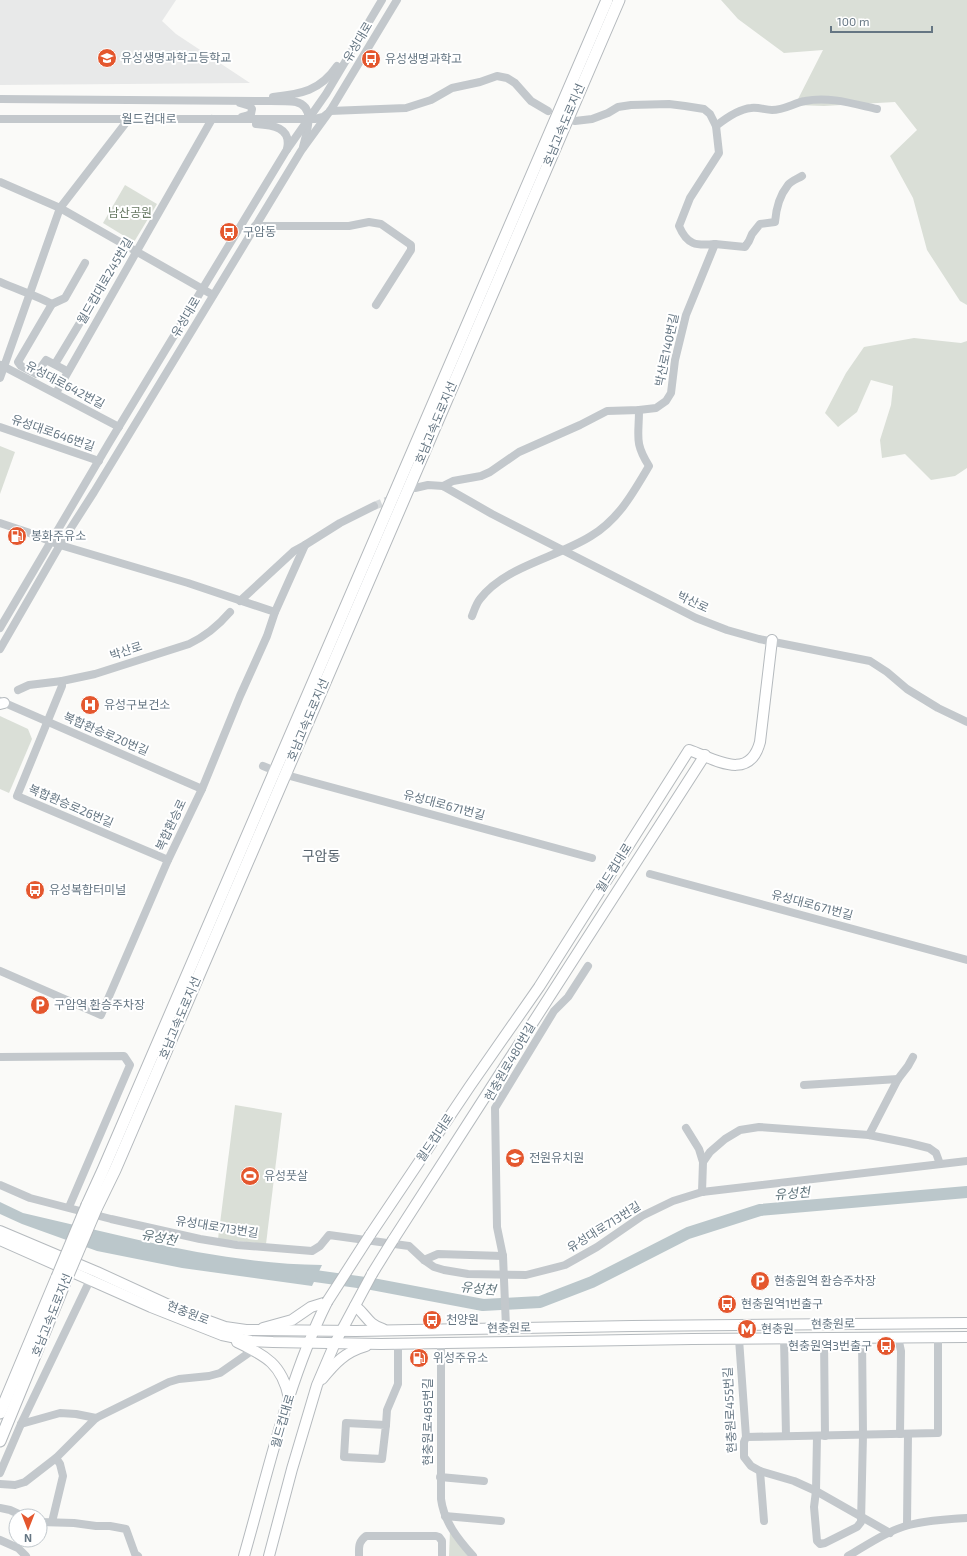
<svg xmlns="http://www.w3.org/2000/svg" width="967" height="1556" font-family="'Exo 2','Noto Sans KR',sans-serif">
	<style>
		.built { fill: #e8e9e9 }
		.green { fill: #dadfd7 }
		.water { fill: #bbc7cb }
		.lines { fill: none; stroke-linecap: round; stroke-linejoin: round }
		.river { stroke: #bbc7cb; stroke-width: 12 }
		.minor-tunnel { stroke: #d5d9db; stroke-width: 8; stroke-dasharray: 8 4; stroke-linecap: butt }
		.major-casing { stroke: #b5babe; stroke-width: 12 }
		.highway-casing { stroke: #b4b9bd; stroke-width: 13 }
		.minor { stroke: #c3c8cc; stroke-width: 8 }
		.major { stroke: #fff; stroke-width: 10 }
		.highway { stroke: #fff; stroke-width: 11 }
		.major-bridge-casing { stroke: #b5babe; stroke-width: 12; stroke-linecap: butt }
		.highway-bridge-casing { stroke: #b4b9bd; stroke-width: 13; stroke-linecap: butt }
		.major-bridge { stroke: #fff; stroke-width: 10 }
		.highway-bridge { stroke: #fff; stroke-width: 11 }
		.labels { text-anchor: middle; stroke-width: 4; stroke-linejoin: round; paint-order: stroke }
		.street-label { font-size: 12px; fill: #657683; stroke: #fff }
		.poi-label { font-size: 12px; fill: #657683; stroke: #fff; text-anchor: start }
		.park-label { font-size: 12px; fill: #687a64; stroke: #fff }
		.water-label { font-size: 13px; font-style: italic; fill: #60757c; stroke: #fff }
		.quarter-label { font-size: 14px; fill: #57646e; stroke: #fff }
	</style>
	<rect width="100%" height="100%" fill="#fafaf8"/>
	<path class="built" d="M0,0H176L162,21L176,34L250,83L0,85Z"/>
	<g class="green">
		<path d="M721,0H967V305L960,301L927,250L913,198L890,156L917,130L895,102L824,106L795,105L823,50L784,53L738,19Z"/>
		<path d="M125,185L157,204L134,242L103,223Z"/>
		<path d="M914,338L961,343L967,341V468L955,476L931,480L905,454L882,458L880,440L891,405L893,386L871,380L857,412L838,427L825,413L846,373L864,347Z"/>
		<path d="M0,446L15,452L0,494Z"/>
		<path d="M0,716L28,729L32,739L9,793L0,789Z"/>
		<path d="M235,1105L282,1113L266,1244L218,1239Z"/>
		<path d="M450,1531L468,1556H449Z"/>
	</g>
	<path class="water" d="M0,1202L23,1213C121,1235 220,1264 322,1265L312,1286L182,1268L97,1251L22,1224L0,1214Z"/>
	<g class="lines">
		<path class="river" d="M301,1274L372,1284L483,1305L540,1302L592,1282L688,1233L760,1210L967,1192"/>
		<path class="minor-tunnel" d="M374,506L394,498"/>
		<defs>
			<g id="major">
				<path d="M0,704L4,703"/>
				<path d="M0,1231L97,1272L184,1312L225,1327L246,1330L356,1331L632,1326L967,1323"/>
				<path d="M370,1235L470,1086L539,987L689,750C713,758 749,783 760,742L772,640"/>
				<path d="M0,1240L151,1307L222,1335L251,1341L273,1342L381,1344L692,1339L967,1337"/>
				<path d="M393,1240L705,755"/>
				<path d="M355,1306C367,1315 367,1324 383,1329"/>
				<path d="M263,1328L292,1320L311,1307L327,1302"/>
				<path d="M237,1342C266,1356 282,1364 289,1398"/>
				<path d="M322,1379C335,1363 345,1352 366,1346"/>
				<path d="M244,1556C268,1472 288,1380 327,1302"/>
				<path d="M269,1556L292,1469L317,1385L335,1343L372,1274"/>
			</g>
			<g id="highway">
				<path d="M87,1205L103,1170L607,0"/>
				<path d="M96,1209L115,1170L619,0"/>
				<path d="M0,1413L57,1277"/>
				<path d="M0,1441L66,1280"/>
			</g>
		</defs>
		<use href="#major" class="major-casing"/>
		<use href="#highway" class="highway-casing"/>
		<g class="minor">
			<path d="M273,97C301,94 320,91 337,66"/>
			<path d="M0,99L270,101C279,101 288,101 296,102C317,107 306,134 303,147"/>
			<path d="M240,103L250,106L252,109L251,114L246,116L242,117"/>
			<path d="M330,111L406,108L431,100L452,88L480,82L497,76L507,78L515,83L531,101L548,111"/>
			<path d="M0,119H315L323,117L328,113"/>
			<path d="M256,124C272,125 292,127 287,149"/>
			<path d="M716,126C726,118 739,109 751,108C759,107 765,110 772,110C784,110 794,103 805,101C829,96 854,104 877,109"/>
			<path d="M0,182L60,208L213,295"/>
			<path d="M255,226H349L369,222L381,224L411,245V250L376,305"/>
			<path d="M715,244L745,247L749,241L752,234L760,224L775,222C776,209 780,195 788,185C791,181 797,179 802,176"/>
			<path d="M0,282C18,290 35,295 52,304L18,362L21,366L36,374L46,360L67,371"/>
			<path d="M52,304L65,298L85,263"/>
			<path d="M55,364L84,316"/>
			<path d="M1,365L119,427"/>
			<path d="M0,378L60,208L128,120"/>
			<path d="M56,393L212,119"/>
			<path d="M0,427L99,461"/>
			<path d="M443,486L453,481L481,476L490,472L519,452L580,425L607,411L639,410L656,408L666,401L671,393L675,360L686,315L715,244C696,246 687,245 679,226L690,198L719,153L716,126L710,114L704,109L685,106L669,104L631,105L618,107L608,113L592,119L575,121"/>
			<path d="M415,488L428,485L443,486L492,514L696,618L727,630L759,639L870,661L887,672L907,689L938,708L967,722"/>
			<path d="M0,523L27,532L60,545L188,583L275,612"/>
			<path d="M240,601L294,551L305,545L340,523L374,506"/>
			<path d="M472,616C474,611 476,604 480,599C505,566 556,558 591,536C619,519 633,493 649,466C634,442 639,437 639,410"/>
			<path d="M0,628L109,443L286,151L326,94L382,0"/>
			<path d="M0,649L60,545L94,492L301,151L330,111L397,0"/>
			<path d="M62,681V686L17,796L168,860"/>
			<path d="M18,690L29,685L62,681L95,674L189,644C206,636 218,626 230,612"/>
			<path d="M0,701L202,789"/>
			<path d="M263,766L268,768"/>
			<path d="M290,776L592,858"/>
			<path d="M650,874L967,960"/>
			<path d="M0,971L101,1015L168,860L202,789L240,696L267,636L275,612L305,545"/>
			<path d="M0,1057L124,1056L130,1065L69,1207"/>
			<path d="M804,1085L898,1079"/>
			<path d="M686,1128L699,1149L703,1162"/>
			<path d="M869,1135L898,1079L908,1066L913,1057"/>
			<path d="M0,1185L30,1198L111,1219L200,1239L237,1245L312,1251L320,1246L329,1235L409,1246L424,1260L434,1267L444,1270L468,1274L526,1275L565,1265L597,1247L642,1216L673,1201L702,1192L967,1161"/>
			<path d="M702,1192L703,1162L710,1152L725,1139L740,1130L759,1127L869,1135L909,1143L929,1148L936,1153L940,1164"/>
			<path d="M424,1260L438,1254L503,1256"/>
			<path d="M506,1327L503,1256L497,1227L495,1108L554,1011L568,997L588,966"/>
			<path d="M824,1337L825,1436"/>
			<path d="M898,1337L901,1351L900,1434"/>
			<path d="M784,1338L786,1436"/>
			<path d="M739,1339L746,1437L744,1442V1457L751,1466L760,1471L764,1521"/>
			<path d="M441,1343V1499C444,1522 458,1539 473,1556"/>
			<path d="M346,1423L386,1425L382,1459L344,1457Z"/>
			<path d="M21,1424L60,1413L76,1414L96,1418"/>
			<path d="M386,1425L387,1410L398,1384V1344"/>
			<path d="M817,1436L816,1491L814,1507L817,1541L820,1544L825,1543L857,1527L861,1522L863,1435L862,1337"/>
			<path d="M746,1437L938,1433V1337"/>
			<path d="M760,1471L794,1481L816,1491L890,1533"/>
			<path d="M0,1473L21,1424L90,1280"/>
			<path d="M440,1477L484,1481"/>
			<path d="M0,1484L15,1485L25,1482L56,1458L96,1418L169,1382L179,1379L209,1376L220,1373L253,1350"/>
			<path d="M0,1508L10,1510L23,1516"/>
			<path d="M445,1516L501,1521"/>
			<path d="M40,1522L74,1523L96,1526H110L126,1529L135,1554L138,1556"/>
			<path d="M52,1522L63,1476L60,1464L56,1458"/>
			<path d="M907,1525L908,1434"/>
			<path d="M0,1540L18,1548L26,1556"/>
			<path d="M359,1556C359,1547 358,1542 366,1536H436L439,1537L442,1541V1556"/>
			<path d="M848,1556C867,1545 887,1531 909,1525C928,1520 947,1519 967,1518"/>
		</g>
		<use href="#major" class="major"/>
		<use href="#highway" class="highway"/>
		<defs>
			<g id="major-bridge">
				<path d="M372,1274L393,1240"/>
				<path d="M327,1302L370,1235"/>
			</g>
			<g id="highway-bridge">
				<path d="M57,1277L87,1205"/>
				<path d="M66,1280L96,1209"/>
			</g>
		</defs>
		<use href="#major-bridge" class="major-bridge-casing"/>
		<use href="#highway-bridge" class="highway-bridge-casing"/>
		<use href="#major-bridge" class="major-bridge"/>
		<use href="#highway-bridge" class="highway-bridge"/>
	</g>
	<defs>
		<symbol id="school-disc" viewBox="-11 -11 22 22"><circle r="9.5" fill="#e4572e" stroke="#fff"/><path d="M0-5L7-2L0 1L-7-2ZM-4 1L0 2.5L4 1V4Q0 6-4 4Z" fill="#fff"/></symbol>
		<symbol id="bus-disc" viewBox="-11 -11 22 22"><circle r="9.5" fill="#e4572e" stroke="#fff"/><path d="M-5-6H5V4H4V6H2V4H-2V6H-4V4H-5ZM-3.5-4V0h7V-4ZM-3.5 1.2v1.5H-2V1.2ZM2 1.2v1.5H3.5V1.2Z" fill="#fff"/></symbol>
		<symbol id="fuel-disc" viewBox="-11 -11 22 22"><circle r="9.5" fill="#e4572e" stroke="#fff"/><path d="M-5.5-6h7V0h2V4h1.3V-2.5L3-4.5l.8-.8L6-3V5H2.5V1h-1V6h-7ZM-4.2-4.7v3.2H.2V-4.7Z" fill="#fff"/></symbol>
		<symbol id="hospital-disc" viewBox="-11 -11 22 22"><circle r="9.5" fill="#e4572e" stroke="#fff"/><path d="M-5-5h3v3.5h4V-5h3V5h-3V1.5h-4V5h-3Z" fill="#fff"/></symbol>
		<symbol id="parking-disc" viewBox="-11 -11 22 22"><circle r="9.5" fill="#e4572e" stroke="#fff"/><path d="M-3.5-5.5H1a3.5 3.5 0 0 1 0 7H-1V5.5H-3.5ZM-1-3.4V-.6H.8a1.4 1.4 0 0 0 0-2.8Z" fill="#fff"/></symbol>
		<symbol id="stadium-disc" viewBox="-11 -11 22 22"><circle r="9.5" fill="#e4572e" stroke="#fff"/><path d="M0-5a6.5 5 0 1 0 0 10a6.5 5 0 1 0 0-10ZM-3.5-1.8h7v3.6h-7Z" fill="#fff"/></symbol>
		<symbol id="metro-disc" viewBox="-11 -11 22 22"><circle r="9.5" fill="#e4572e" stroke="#fff"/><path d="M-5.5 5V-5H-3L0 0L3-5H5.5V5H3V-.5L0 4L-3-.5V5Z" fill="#fff"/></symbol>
	</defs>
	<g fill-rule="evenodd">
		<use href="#school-disc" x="96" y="47" width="22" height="22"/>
		<use href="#bus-disc" x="360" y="48" width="22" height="22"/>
		<use href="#bus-disc" x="218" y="221" width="22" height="22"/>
		<use href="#fuel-disc" x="6" y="525" width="22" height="22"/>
		<use href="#hospital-disc" x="79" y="694" width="22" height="22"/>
		<use href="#bus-disc" x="24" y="879" width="22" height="22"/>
		<use href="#parking-disc" x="29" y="994" width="22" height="22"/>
		<use href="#school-disc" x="504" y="1147" width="22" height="22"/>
		<use href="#stadium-disc" x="239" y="1165" width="22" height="22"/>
		<use href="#parking-disc" x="749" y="1270" width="22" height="22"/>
		<use href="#bus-disc" x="716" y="1293" width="22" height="22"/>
		<use href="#bus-disc" x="421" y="1309" width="22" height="22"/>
		<use href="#metro-disc" x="736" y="1318" width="22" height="22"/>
		<use href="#bus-disc" x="875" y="1335" width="22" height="22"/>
		<use href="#fuel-disc" x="408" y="1347" width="22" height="22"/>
	</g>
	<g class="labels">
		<g class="street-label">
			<text transform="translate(358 42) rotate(-59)" y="4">유성대로</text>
			<text x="149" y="123">월드컵대로</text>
			<text transform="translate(564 125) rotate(-67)" y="4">호남고속도로지선</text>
			<text transform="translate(105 281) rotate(-60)" y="4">월드컵대로245번길</text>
			<text transform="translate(186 317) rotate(-59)" y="4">유성대로</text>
			<text transform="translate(667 350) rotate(-78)" y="4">박산로140번길</text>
			<text transform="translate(65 385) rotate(28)" y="4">유성대로642번길</text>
			<text transform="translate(436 423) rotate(-67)" y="4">호남고속도로지선</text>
			<text transform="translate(53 433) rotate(19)" y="4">유성대로646번길</text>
			<text transform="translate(693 602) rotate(25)" y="4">박산로</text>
			<text transform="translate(126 651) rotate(-18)" y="4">박산로</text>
			<text transform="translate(308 720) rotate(-67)" y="4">호남고속도로지선</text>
			<text transform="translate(106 734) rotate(23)" y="4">복합환승로20번길</text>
			<text transform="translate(444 805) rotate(15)" y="4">유성대로671번길</text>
			<text transform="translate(71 806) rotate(23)" y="4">복합환승로26번길</text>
			<text transform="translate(171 825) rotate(-65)" y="4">복합환승로</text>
			<text transform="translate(614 868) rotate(-58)" y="4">월드컵대로</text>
			<text transform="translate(812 905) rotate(15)" y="4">유성대로671번길</text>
			<text transform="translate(180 1018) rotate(-67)" y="4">호남고속도로지선</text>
			<text transform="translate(510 1062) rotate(-60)" y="4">현충원로480번길</text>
			<text transform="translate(435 1138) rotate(-56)" y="4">월드컵대로</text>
			<text transform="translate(217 1227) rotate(9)" y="4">유성대로713번길</text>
			<text transform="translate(604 1227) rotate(-32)" y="4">유성대로713번길</text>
			<text transform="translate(188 1313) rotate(21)" y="4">현충원로</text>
			<text transform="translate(52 1315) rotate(-68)" y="4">호남고속도로지선</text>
			<text transform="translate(833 1324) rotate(-1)" y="4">현충원로</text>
			<text transform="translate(509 1328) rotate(-1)" y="4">현충원로</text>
			<text transform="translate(730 1410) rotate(-93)" y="4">현충원로455번길</text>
			<text transform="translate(283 1421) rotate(-74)" y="4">월드컵대로</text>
			<text transform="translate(428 1422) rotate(-90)" y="4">현충원로485번길</text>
		</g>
		<g class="poi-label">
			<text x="121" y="62">유성생명과학고등학교</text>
			<text x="385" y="63">유성생명과학고</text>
			<text x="243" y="236">구암동</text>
			<text x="31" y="540">봉화주유소</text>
			<text x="104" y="709">유성구보건소</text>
			<text x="49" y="894">유성복합터미널</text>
			<text x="54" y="1009">구암역 환승주차장</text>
			<text x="529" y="1162">전원유치원</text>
			<text x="264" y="1180">유성풋살</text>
			<text x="774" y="1285">현충원역 환승주차장</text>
			<text x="741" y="1308">현충원역1번출구</text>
			<text x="446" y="1324">천양원</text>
			<text x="761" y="1333">현충원</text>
			<text x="872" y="1350" text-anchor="end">현충원역3번출구</text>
			<text x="433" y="1362">위성주유소</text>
		</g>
		<g class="park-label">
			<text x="130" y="217">남산공원</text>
		</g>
		<g class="water-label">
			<text transform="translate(792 1193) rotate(-5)" y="5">유성천</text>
			<text transform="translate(159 1237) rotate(11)" y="5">유성천</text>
			<text transform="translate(478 1288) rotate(6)" y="5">유성천</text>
		</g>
		<g class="quarter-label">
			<text x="321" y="861">구암동</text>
		</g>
	</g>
	<g transform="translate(28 1528) rotate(180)"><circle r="19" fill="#ffffff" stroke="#c1c8cd"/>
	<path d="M0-3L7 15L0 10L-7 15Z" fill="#e4572e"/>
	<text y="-6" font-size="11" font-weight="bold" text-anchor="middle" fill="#657683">N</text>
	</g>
	<path d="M831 26v6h101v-6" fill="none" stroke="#657683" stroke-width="2"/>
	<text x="837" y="26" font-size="12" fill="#657683" stroke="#ffffff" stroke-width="3" paint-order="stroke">100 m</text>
</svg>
